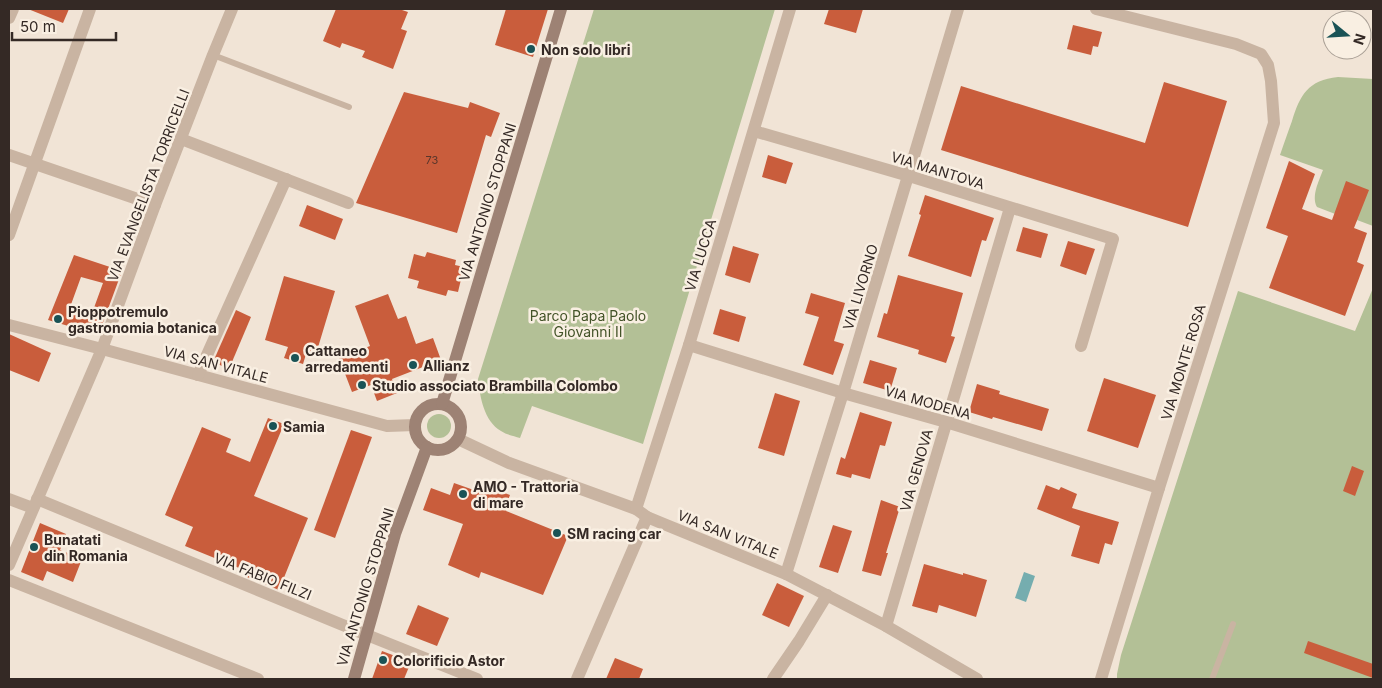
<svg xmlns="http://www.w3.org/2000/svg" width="1382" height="688" viewBox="0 0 1382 688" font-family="Inter,sans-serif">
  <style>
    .green { fill: #b3c096 }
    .water { fill: #75adaf }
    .building { fill: #c95d3c; fill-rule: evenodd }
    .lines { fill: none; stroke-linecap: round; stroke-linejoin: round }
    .lane { stroke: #c9b4a2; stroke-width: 6 }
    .street { stroke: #c9b4a2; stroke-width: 12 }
    .secondary { stroke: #9d8274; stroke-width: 12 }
    .poi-dot { fill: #1a5356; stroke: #f9efe2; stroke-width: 2 }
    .labels { text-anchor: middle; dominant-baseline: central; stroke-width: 5; stroke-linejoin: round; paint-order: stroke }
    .number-label { font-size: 11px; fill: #59362b }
    .poi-label { font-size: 14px; font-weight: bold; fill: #342925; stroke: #f9efe2; text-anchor: start }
    .street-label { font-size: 14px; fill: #342925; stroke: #f9efe2 }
    .park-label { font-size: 14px; fill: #435328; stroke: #f9efe2 }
  </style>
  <rect width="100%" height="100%" fill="#f1e4d6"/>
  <g class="green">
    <path d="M594 9H775L643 444 532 406 520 438C514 436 507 435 501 431 484 421 480 397 478 379Z"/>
    <path d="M1338 77 1373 79V226L1357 220 1356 222 1317 207C1311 196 1319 181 1323 170L1280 155C1284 143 1288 132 1292 121 1300 95 1308 80 1338 77Z"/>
    <polygon points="1373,288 1373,679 1117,679 1117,674 1121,655 1238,291 1355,331"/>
    <circle cx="439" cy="426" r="12"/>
  </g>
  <polygon class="water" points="1024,572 1035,576 1026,602 1015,598"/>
  <g class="building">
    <polygon points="28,9 69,9 63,23"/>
    <polygon points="336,9 399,9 408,12 401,29 407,31 393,69 362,57 365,51 342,43 340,48 323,41"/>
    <polygon points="506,9 548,9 533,57 495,45"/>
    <polygon points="829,9 863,9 856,33 824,24"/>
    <polygon points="1073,25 1102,32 1098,47 1093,46 1091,55 1067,49"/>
    <polygon points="1164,82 1227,101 1188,227 941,150 961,86 1145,143"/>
    <polygon points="404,92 468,108 470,102 500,113 491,137 486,135 457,233 356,203"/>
    <polygon points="768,155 793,163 786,184 762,177"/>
    <polygon points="1289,161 1315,174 1302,209 1332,220 1346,181 1369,190 1354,228 1367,233 1357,262 1364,265 1345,316 1269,288 1288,236 1266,228"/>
    <polygon points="925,195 994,218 986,241 982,240 971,277 908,256 921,215 919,214"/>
    <polygon points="307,205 343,219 335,240 299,226"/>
    <polygon points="1023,227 1048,234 1041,258 1016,251"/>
    <polygon points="1068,241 1095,249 1086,275 1060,266"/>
    <polygon points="733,246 759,254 750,283 725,275"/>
    <polygon points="427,252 456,260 455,265 464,267 458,292 448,290 446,296 417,288 419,281 408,278 414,254 425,257"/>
    <path d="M74 255 122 271 101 328 92 333 48 320ZM81 277 103 283 91 316 69 310Z"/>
    <polygon points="898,275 963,293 951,336 955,337 946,363 918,354 919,350 877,337 884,313 887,314"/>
    <polygon points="284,276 335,291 316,354 307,351 303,364 284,358 288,347 265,340"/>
    <polygon points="811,293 845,303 834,341 844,344 833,375 803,365 819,317 805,313"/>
    <polygon points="388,294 398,319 406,316 416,344 433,338 441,360 392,379 397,393 377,401 371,385 352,392 339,358 370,346 355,306"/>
    <polygon points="720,309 746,317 739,342 713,334"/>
    <polygon points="236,310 251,317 229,369 213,362"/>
    <polygon points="9,334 51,353 39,382 9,370"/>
    <polygon points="870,360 897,368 890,391 863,383"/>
    <polygon points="1104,378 1156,395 1138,448 1087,431"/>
    <polygon points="977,384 1000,391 999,394 1049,409 1042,431 993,417 992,419 969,412"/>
    <polygon points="775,393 800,401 784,456 758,448"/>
    <polygon points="860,412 892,422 885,446 880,445 870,479 852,474 851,478 836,474 841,457 845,459"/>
    <polygon points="268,418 284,424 254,496 308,518 279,590 247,577 249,572 185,546 193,527 165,515 202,427 231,439 226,452 250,462"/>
    <polygon points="351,430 372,437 335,538 314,530"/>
    <polygon points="1352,466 1364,471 1355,496 1343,491"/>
    <polygon points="454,483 485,494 488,487 510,495 506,505 508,507 506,511 568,536 543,595 481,572 479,578 448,565 463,524 423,510 431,488 450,495"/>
    <polygon points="1046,485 1059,490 1061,487 1077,494 1072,508 1119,522 1112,545 1105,543 1099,564 1071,556 1080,526 1037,509"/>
    <polygon points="881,500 900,507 886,553 888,553 881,576 862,571"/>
    <polygon points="40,523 66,534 60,550 82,559 73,582 47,571 43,581 21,572"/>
    <polygon points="833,525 852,531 838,573 819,567"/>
    <polygon points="924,564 963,575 963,573 987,580 976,617 939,605 937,613 912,606"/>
    <polygon points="777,583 804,596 789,627 762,615"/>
    <polygon points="418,605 449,618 437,646 406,634"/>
    <polygon points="1308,641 1373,664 1373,678 1304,653"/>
    <polygon points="382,651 411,662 404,679 372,679"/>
    <polygon points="615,658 643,669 639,679 606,679"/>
  </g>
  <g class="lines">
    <g class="lane">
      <polyline points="213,55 349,107"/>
      <polyline points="1212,679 1233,624"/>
    </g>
    <g class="street">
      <polyline points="1096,9 1236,44 1261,54 1268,65 1271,81 1274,123 1159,488 1101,679"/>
      <polyline points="9,18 13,9"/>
      <polyline points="754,131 909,176 1113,239 1081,346"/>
      <polyline points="181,139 348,203"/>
      <polyline points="9,155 155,205"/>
      <polyline points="9,235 90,9"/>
      <polyline points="9,325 102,349 387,426 415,425"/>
      <polyline points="689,345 843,393 946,422 1159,488"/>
      <polyline points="198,375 286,179"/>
      <polyline points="458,439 509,463 636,509 647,517 659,522 786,574 886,626 977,679"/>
      <polyline points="9,499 33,508"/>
      <polyline points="37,499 367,635 477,679"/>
      <polyline points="636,509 689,345 790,9"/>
      <polyline points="9,565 102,349 155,205 213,55 232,9"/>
      <polyline points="786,574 843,393 958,9"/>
      <polyline points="9,580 258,679"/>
      <polyline points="886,626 1010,208"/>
      <polyline points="577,679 647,517"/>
      <polyline points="773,679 799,641 827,595"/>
    </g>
    <g class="secondary">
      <circle cx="438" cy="427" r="23"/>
      <polyline points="442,404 561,9"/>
      <polyline points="354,679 395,534 427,447"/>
    </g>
  </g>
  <g class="poi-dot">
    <circle cx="531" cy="49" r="5"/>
    <circle cx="58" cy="319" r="5"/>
    <circle cx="295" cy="358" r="5"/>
    <circle cx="413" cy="365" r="5"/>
    <circle cx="362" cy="385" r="5"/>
    <circle cx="273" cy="426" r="5"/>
    <circle cx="463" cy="494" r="5"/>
    <circle cx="557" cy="533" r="5"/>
    <circle cx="34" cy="547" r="5"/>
    <circle cx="383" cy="660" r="5"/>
  </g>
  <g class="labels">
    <g class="number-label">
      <text x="432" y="160">73</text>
    </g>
    <g class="poi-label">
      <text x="541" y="49">Non solo libri</text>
      <text x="68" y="311">Pioppotremulo<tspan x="68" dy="16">gastronomia botanica</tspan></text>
      <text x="305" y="350">Cattaneo<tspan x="305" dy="16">arredamenti</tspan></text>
      <text x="423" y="365">Allianz</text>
      <text x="372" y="385">Studio associato Brambilla Colombo</text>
      <text x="283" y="426">Samia</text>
      <text x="473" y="486">AMO - Trattoria<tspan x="473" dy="16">di mare</tspan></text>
      <text x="567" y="533">SM racing car</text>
      <text x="44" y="539">Bunatati<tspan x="44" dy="16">din Romania</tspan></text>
      <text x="393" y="660">Colorificio Astor</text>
    </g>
    <g class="street-label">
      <text transform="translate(938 170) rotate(17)">VIA MANTOVA</text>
      <text transform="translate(148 185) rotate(-69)">VIA EVANGELISTA TORRICELLI</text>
      <text transform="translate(487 202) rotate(-73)">VIA ANTONIO STOPPANI</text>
      <text transform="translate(700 255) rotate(-73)">VIA LUCCA</text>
      <text transform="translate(860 287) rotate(-73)">VIA LIVORNO</text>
      <text transform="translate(1183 362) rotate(-73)">VIA MONTE ROSA</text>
      <text transform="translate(216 364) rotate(15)">VIA SAN VITALE</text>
      <text transform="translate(928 402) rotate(16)">VIA MODENA</text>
      <text transform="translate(916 470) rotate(-74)">VIA GENOVA</text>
      <text transform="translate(728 534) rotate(22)">VIA SAN VITALE</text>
      <text transform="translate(263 576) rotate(22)">VIA FABIO FILZI</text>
      <text transform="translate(365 587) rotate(-73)">VIA ANTONIO STOPPANI</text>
    </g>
    <g class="park-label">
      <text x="588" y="315">Parco Papa Paolo<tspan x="588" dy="16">Giovanni II</tspan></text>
    </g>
  </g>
  <rect width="1382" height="688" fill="none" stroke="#342925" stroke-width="20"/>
  <g transform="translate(1347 35) rotate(108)"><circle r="24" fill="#f9efe2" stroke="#aaa096"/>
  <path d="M0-4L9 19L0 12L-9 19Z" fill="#1a5356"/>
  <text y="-8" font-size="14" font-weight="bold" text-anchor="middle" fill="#342925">N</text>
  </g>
  <path d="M12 32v8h104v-8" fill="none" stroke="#342925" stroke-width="2.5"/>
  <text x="20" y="32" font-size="15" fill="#342925" stroke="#f9efe2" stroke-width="4" paint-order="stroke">50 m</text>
</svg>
